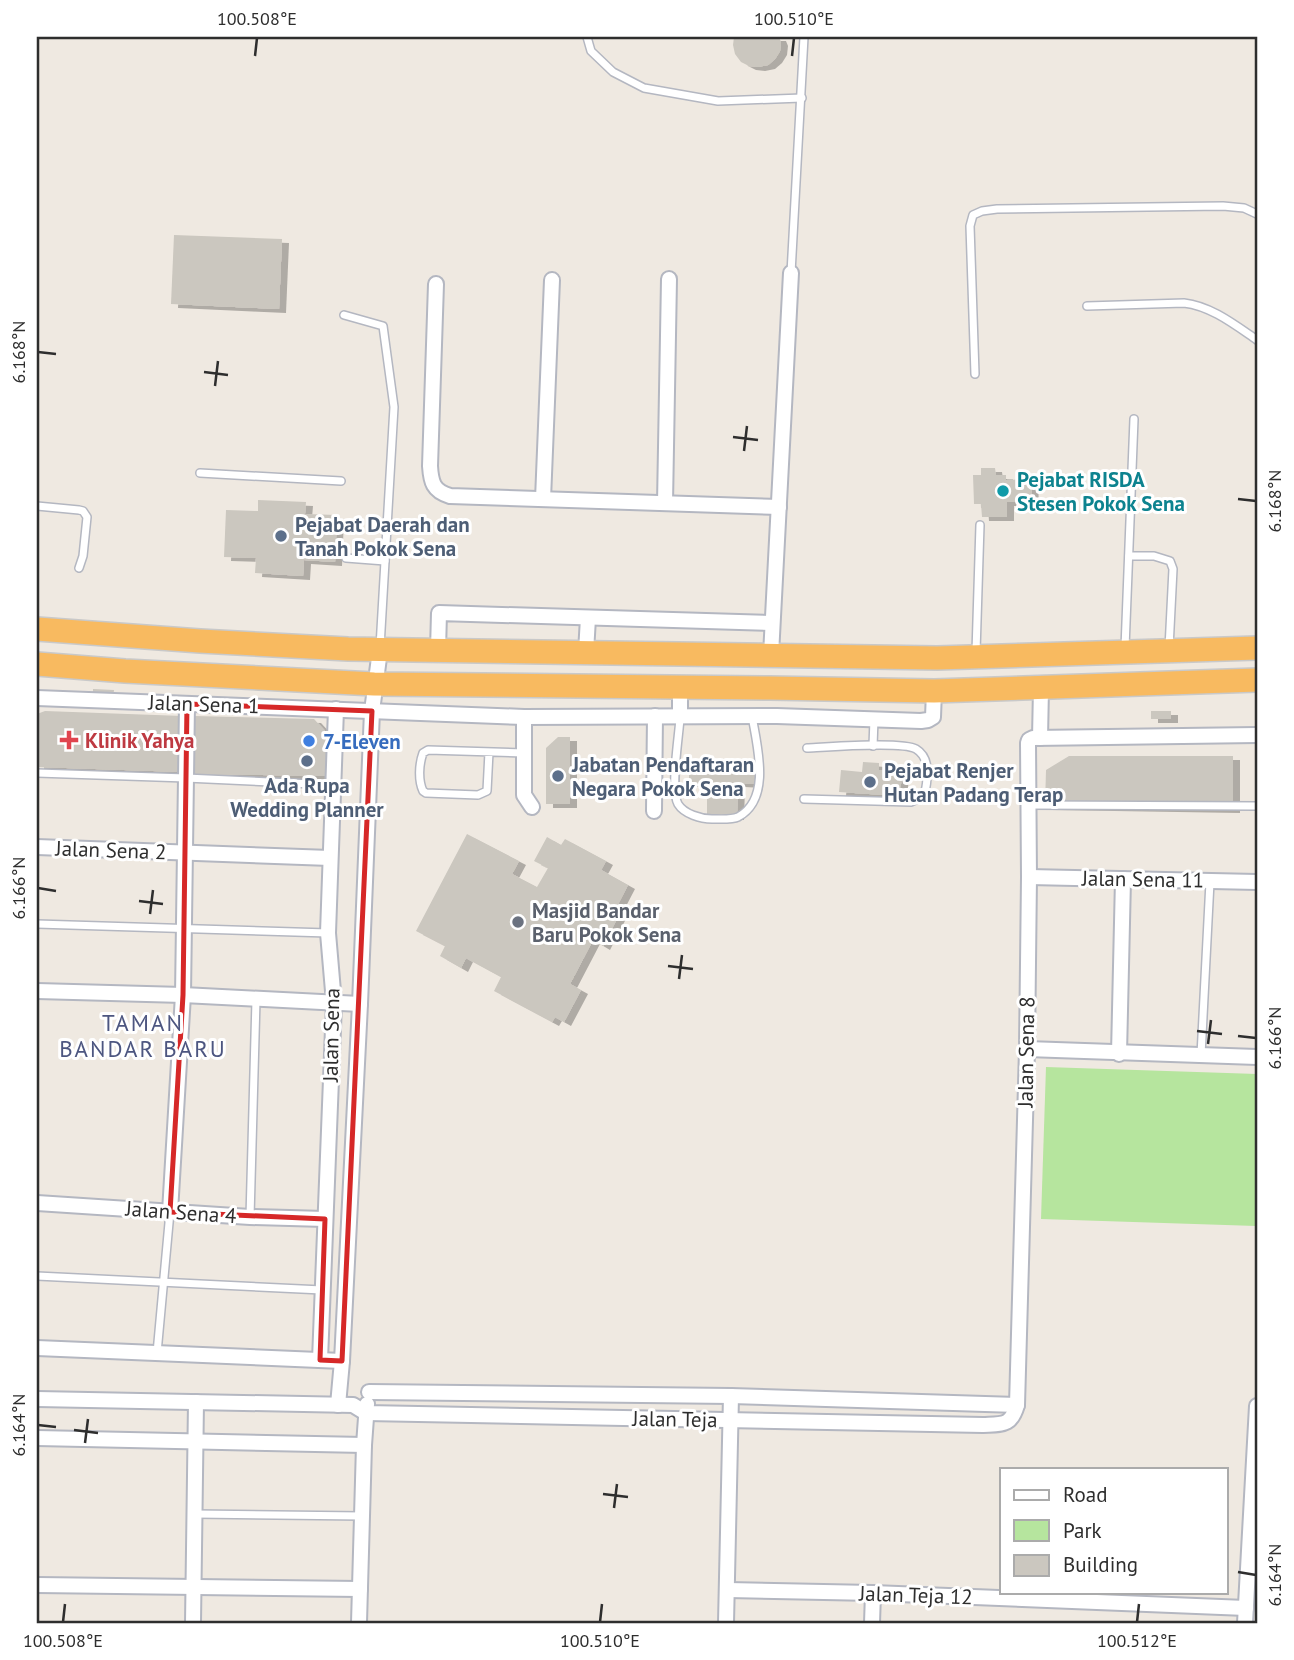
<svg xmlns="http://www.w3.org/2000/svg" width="1294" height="1660" viewBox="0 0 1294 1660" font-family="'PT Sans',sans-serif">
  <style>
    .green { fill: #b6e59e }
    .building { fill: #cbc7bf; filter: url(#shadow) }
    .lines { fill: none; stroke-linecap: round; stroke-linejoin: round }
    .service-casing { stroke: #b4b7c1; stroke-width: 10 }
    .minor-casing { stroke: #b4b7c1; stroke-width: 18 }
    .trunk-casing { stroke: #c9c9c9; stroke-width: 26 }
    .service { stroke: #fff; stroke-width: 7 }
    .minor { stroke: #fff; stroke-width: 14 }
    .trunk { stroke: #f8ba60; stroke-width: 23 }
    .marked { fill: none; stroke: #d62828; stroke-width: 5; stroke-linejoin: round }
    .ticks { fill: none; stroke: #2e2e2e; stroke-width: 2.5 }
    .culture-dot { fill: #0f9aa8; stroke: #fff; stroke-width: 2.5 }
    .service-dot { fill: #5c6f8a; stroke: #fff; stroke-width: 2.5 }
    .health-dot { fill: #e0444e; stroke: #fff; stroke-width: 2.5 }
    .shop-dot { fill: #3f7fe0; stroke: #fff; stroke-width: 2.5 }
    .worship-dot { fill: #6b7280; stroke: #fff; stroke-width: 2.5 }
    .labels { text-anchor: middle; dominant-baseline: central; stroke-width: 6; stroke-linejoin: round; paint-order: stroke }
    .culture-label { font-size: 21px; font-weight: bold; fill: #0d838f; stroke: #fff; text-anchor: start }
    .service-label { font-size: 21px; font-weight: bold; fill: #4e5e75; stroke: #fff; text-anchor: start }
    .street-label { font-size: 21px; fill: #2e2e2e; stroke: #fff }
    .health-label { font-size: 21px; font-weight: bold; fill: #be3a42; stroke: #fff; text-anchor: start }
    .shop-label { font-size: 21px; font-weight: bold; fill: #366cbe; stroke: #fff; text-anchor: start }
    .worship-label { font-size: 21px; font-weight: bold; fill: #5b616d; stroke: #fff; text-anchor: start }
    .neighbourhood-label { font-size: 23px; letter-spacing: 2px; fill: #4d5680; stroke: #fff }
    .neatline { fill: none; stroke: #2e2e2e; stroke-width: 2.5 }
    .ticks-label { font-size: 18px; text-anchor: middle; fill: #2e2e2e }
  </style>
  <defs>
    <filter id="shadow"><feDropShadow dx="7" dy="4" stdDeviation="0" flood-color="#0004"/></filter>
  </defs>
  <rect width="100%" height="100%" fill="#efe9e1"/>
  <polygon class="green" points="1046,1067 1257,1074 1256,1226 1041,1219"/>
  <g class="building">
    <polygon points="734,37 779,37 781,42 780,51 775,59 768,65 758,67 749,66 741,62 735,54 733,45"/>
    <polygon points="174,235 282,239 279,309 171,304"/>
    <polygon points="981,468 995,468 996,475 1006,475 1006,480 1031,479 1032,502 1007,502 1007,517 982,517 981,504 974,504 973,475 981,475"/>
    <polygon points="258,500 306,502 305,514 337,515 335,562 304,560 303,576 255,573 256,558 224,557 226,510 258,511"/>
    <polygon points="93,689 114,690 113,698 93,696"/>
    <polygon points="45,711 183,716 182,772 37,767 37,714"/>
    <rect x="1151" y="711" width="20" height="8"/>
    <polygon points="194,716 314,719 326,732 327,776 193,774"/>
    <polygon points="558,737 570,737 570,804 546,804 546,748"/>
    <polygon points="1069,756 1233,756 1233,809 1045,806 1046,770"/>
    <polygon points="689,760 755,761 755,784 738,783 737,816 707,816 707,783 689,783"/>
    <polygon points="863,762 879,763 879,770 902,772 900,796 839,792 841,770 862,772"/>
    <polygon points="467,834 519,861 512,874 537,887 548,868 534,861 547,837 561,845 565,839 606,861 601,870 628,885 615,910 620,913 603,946 593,940 570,984 581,990 564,1022 555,1017 552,1022 494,991 501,977 466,958 461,968 440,956 445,946 416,931"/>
  </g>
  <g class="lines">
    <defs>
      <g id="service">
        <polyline points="587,37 591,51 613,72 644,88 718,101 802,98"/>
        <polyline points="791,273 804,37"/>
        <path d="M1087 306 1184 303C1211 306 1235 325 1257 340"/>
        <polyline points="344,315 383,326 394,407 380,647"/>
        <polyline points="975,374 970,226 973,215 982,211 997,209 1223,206 1244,208 1257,214"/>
        <polyline points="200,473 341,481"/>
        <polyline points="37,506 79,510 83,511 87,517 83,556 79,568"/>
        <polyline points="1129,556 1154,556 1170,561 1173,569 1169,648"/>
        <polyline points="346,558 385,561"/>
        <polyline points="1125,648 1134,419"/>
        <polyline points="976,652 980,525"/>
        <path d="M680 718C679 736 670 790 678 804 684 814 701 819 712 819 719 819 732 820 738 817 772 799 757 746 752 716"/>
        <polyline points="873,746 874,719"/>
        <path d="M489 752 487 791 478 795 426 793 423 791C418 780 419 764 423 753L428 750 524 753"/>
        <polyline points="37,773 186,778 333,785"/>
        <path d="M804 799 911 802C925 797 926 793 927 778 928 767 926 755 916 749 903 741 826 747 807 748"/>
        <polyline points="1029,805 1257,806"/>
        <polyline points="37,924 328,933"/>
        <polyline points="1201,1055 1210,882"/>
        <polyline points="250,1217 256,1000"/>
        <polyline points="37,1276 322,1290"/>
        <polyline points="157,1353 170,1212"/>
        <polyline points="195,1514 362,1516"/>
      </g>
      <g id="minor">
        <path d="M436 284 430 466C431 482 433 491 450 496L779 507"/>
        <polyline points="543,499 552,280"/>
        <polyline points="665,503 669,279"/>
        <polyline points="438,650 439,613 772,623"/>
        <polyline points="586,652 588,618"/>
        <polyline points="771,655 791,273"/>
        <polyline points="680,687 680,717"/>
        <polyline points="37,698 524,717 777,716 921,721 928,720 933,717 934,691"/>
        <polyline points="524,717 524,795 532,807"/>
        <polyline points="1040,738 1041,688"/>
        <polyline points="654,811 655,716"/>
        <polyline points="37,847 330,858"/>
        <polyline points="1029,877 1257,882"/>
        <polyline points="37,991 183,995 360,1004"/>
        <polyline points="1027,1049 1257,1057"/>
        <polyline points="1119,1054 1123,879"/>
        <polyline points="37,1203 250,1217 325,1219"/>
        <polyline points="170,1212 183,995 187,704"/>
        <polyline points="37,1348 342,1361"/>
        <polyline points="320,1360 334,1003 328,933 336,709"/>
        <polyline points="369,1392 731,1396 1017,1405"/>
        <path d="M37 1399 353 1405 366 1413 983 1425C1003 1424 1011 1426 1017 1405L1027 1049 1029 877 1028 743 1029 740 1033 738 1257 735"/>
        <polyline points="338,1405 342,1361 360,1004 372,711 380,650"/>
        <polyline points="37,1438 364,1445"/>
        <polyline points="37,1585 360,1589"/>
        <polyline points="728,1590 873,1593 1246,1608"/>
        <polyline points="193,1623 196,1402"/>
        <polyline points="359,1623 364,1445 367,1404"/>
        <polyline points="726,1623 731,1396"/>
        <polyline points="872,1623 873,1593"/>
        <polyline points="1245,1623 1257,1406"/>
      </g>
      <g id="trunk">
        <polyline points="37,629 200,641 348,649 937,658 1257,648"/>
        <polyline points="37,664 125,671 374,684 770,688 934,691 1257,680"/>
      </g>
    </defs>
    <use href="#service" class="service-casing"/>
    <use href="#minor" class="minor-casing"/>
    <use href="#trunk" class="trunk-casing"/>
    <use href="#service" class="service"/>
    <use href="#minor" class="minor"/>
    <use href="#trunk" class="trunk"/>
  </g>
  <path class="marked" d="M187 704 372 711 342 1361 320 1360 325 1219 170 1212 183 995Z"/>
  <path class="ticks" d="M255 56 257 38M792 56 794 38M38 352 56 354M204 372 228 375M215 386 218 361M733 437 758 440M744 451 747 426M1238 499 1256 501M38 888 56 891M139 901 163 904M150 914 153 890M668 966 693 969M679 979 682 955M1197 1031 1222 1034M1238 1036 1256 1038M1208 1044 1211 1020M38 1425 56 1427M74 1430 98 1433M85 1443 88 1419M603 1494 628 1497M614 1508 617 1484M1238 1572 1256 1575M63 1622 65 1604M600 1622 602 1604M1137 1622 1139 1604"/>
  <circle class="culture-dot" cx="1003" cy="491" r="7"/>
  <g class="service-dot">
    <circle cx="281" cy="536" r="7"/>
    <circle cx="307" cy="761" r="7"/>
    <circle cx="558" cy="776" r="7"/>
    <circle cx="870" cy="782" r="7"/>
  </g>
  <path class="health-dot" d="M65.5 729.5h7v7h7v7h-7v7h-7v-7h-7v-7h7z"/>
  <circle class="shop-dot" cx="309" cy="741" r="7"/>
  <circle class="worship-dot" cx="518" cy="922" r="7"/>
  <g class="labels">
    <g class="culture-label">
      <text x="1017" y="479">Pejabat RISDA<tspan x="1017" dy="24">Stesen Pokok Sena</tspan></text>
    </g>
    <g class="service-label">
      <text x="295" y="524">Pejabat Daerah dan<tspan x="295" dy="24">Tanah Pokok Sena</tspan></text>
      <text x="572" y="764">Jabatan Pendaftaran<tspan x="572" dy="24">Negara Pokok Sena</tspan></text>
      <text x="884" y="770">Pejabat Renjer<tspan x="884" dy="24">Hutan Padang Terap</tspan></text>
      <text x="307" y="785" text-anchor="middle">Ada Rupa<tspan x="307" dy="24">Wedding Planner</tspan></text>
    </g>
    <g class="street-label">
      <text transform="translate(204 704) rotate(2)">Jalan Sena 1</text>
      <text transform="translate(111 850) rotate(2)">Jalan Sena 2</text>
      <text transform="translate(1143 879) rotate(1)">Jalan Sena 11</text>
      <text transform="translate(331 1035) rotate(-89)">Jalan Sena</text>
      <text transform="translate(1026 1052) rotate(-89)">Jalan Sena 8</text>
      <text transform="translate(181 1212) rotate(4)">Jalan Sena 4</text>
      <text transform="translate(675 1419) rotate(1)">Jalan Teja</text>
      <text transform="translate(916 1595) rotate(2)">Jalan Teja 12</text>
    </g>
    <g class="health-label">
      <text x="85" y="740">Klinik Yahya</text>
    </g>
    <g class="shop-label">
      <text x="323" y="741">7-Eleven</text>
    </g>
    <g class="worship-label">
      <text x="532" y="910">Masjid Bandar<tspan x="532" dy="24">Baru Pokok Sena</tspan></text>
    </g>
    <g class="neighbourhood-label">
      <text x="143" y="1022">TAMAN<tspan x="143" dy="26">BANDAR BARU</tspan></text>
    </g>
  </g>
  <rect width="1294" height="1660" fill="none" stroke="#ffffff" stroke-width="77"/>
  <rect x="1000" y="1468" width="228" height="126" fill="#ffffff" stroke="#ababab" stroke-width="2"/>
  <rect x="1014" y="1490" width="35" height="10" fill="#ffffff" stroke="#ababab" stroke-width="2"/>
  <text x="1063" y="1502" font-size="21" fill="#2e2e2e">Road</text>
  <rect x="1014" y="1520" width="35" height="21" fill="#b6e59e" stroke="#ababab" stroke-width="2"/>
  <text x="1063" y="1538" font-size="21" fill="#2e2e2e">Park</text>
  <rect x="1014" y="1555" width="35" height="21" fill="#cbc7bf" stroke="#ababab" stroke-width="2"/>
  <text x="1063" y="1572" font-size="21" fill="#2e2e2e">Building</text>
  <rect x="38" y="38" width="1218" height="1584" class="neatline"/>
  <g class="ticks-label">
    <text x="257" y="25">100.508°E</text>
    <text x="794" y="25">100.510°E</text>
    <text transform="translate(19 352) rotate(-90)" y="6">6.168°N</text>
    <text transform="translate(1275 501) rotate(-90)" y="6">6.168°N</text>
    <text transform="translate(19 888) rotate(-90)" y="6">6.166°N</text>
    <text transform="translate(1275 1038) rotate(-90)" y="6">6.166°N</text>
    <text transform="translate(19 1425) rotate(-90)" y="6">6.164°N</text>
    <text transform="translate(1275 1575) rotate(-90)" y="6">6.164°N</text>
    <text x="63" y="1647">100.508°E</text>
    <text x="600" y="1647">100.510°E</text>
    <text x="1137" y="1647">100.512°E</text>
  </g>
</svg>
